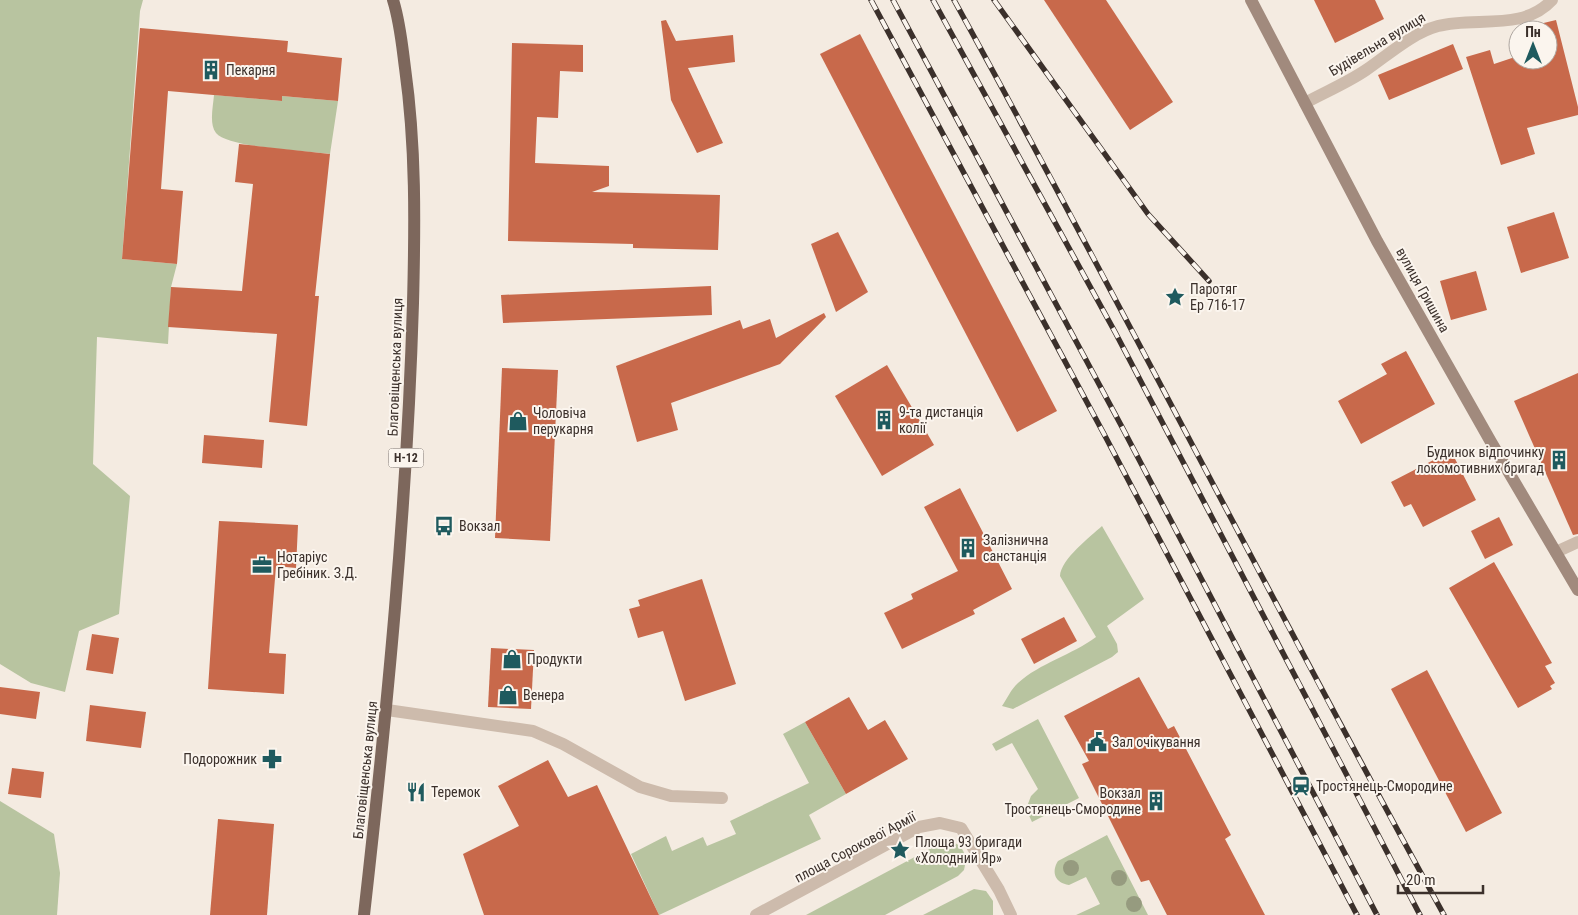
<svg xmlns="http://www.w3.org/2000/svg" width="1578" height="915" viewBox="0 0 1578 915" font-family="'Roboto Condensed',sans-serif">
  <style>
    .green { fill: #b8c4a0 }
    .building { fill: #c8694b }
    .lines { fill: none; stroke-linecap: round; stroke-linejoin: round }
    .lane { stroke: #cdbbac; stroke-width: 12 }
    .street { stroke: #cdbbac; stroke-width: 12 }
    .secondary { stroke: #a18a7d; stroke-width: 12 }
    .primary { stroke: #7d675c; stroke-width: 12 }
    .rail-casing { stroke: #3b302b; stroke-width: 5.5 }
    .rail { stroke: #fbf5ee; stroke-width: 4; stroke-dasharray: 11; stroke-linecap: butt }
    .tree { fill: #969b7f }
    .labels { text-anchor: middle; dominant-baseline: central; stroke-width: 4; stroke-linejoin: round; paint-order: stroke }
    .shield { fill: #fbf5ee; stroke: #756b66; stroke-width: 1 }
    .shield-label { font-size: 12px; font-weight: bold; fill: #3b302b }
    .street-label { font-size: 14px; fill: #3b302b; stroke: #fbf5ee }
    .poi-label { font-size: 14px; fill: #3b302b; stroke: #fbf5ee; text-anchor: start }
  </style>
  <rect width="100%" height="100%" fill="#f4ebe1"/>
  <g class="green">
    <polygon points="0,0 143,0 140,11 122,259 177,264 171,287 168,344 97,337 93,464 130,496 119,614 79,631 65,692 31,683 0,664"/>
    <path d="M214 95 282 101V96L338 101 330 154C309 151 228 148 216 133 209 124 213 107 214 95Z"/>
    <path d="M1102 526 1144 599 1107 626 1117 644 1118 652 1112 657 1013 709 1002 706C1007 699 1011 689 1018 683 1040 663 1072 655 1096 637L1060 576C1061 559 1090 537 1102 526Z"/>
    <polygon points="1038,719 1079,798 1032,822 1026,809 1031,796 1038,789 1012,743 996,751 992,744"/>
    <polygon points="805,722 846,794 809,815 821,839 659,915 631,854 666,836 672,851 703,837 707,846 736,834 730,821 809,783 783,734"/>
    <polygon points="0,801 54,834 60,873 57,915 0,915"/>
    <path d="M1107 835 1148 915H1076L1100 904 1086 877 1069 885C1055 883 1051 872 1058 861Z"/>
    <path d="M952 842C965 846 967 858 964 870L958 876 885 915H806L941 843Z"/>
    <polygon points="974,889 986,891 993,901 993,915 923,915"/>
  </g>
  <g class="building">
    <polygon points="1044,0 1106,0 1173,102 1130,130"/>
    <polygon points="1314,0 1375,0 1384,19 1335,43"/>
    <polygon points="666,20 676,41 733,35 735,62 688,68 723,143 697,153 671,100 661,21"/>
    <polygon points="1556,20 1578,107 1578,115 1527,128 1535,154 1501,165 1466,57 1490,50 1494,64 1518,56 1518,60 1548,60 1548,30 1528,30 1527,27"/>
    <polygon points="140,28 288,41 287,52 342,58 338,101 282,96 282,101 168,91 161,189 183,191 177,264 122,259"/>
    <polygon points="860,34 1057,411 1017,432 820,54"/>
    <polygon points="512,43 583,45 583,72 560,71 558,118 537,117 535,163 609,166 609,186 592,192 720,195 718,250 633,248 633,244 508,241"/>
    <polygon points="1453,44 1463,69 1389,100 1378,75"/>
    <polygon points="239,144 330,154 315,296 319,296 307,426 269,422 277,334 168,327 171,287 242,291 253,184 235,182"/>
    <polygon points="1554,212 1569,258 1521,273 1507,227"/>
    <polygon points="838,232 868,292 836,312 811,244"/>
    <polygon points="1476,271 1487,310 1451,320 1440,281"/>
    <polygon points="711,286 712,315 503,323 501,295"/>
    <polygon points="824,313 826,317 780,364 671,403 678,430 637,442 616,366 740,320 743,329 770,319 776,338"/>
    <polygon points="1406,351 1435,404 1361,444 1338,401 1387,374 1381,364"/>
    <polygon points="887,365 934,445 882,476 835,396"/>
    <polygon points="502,368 558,370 550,541 495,538"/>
    <polygon points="1578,373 1578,534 1573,535 1514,401"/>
    <polygon points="204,435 264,440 262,468 202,463"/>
    <polygon points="1451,451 1476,500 1423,527 1411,504 1404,507 1391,482"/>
    <polygon points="960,488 1012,589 973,610 975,614 902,649 884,613 913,599 911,594 958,571 924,507"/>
    <polygon points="1499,517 1513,545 1485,559 1471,531"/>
    <polygon points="219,521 298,525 296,568 276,566 269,653 286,654 284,694 208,689"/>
    <polygon points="1494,562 1552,663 1545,666 1555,683 1550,686 1552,689 1518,708 1449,588"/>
    <polygon points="702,579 736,684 685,701 663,631 638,638 629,609 640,606 638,600"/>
    <polygon points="1064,617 1077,641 1034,664 1021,639"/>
    <polygon points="92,634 119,638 113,674 86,670"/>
    <polygon points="491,648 534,650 531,709 488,707"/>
    <polygon points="1427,670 1502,813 1466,832 1391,689"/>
    <polygon points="1139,677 1168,729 1174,726 1231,835 1225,839 1265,915 1167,915 1149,880 1141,882 1082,764 1089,761 1064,716"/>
    <polygon points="0,687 40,692 36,719 0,714"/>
    <polygon points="849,697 868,730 885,720 908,759 846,794 805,722"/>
    <polygon points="90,705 146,712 141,748 86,741"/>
    <polygon points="548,760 568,797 597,785 659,915 484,915 463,854 519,826 498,786"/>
    <polygon points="12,768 44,772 41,798 8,794"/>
    <polygon points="218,819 274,824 267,915 210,915"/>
  </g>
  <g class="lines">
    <g class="lane">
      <polyline points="1556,552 1578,542"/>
      <polyline points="387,710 533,731 563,744 640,787 671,796 722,798"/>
    </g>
    <g class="street">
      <path d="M1305 103C1325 92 1347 83 1366 70 1388 55 1412 33 1438 26 1474 16 1523 32 1552 0"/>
      <polyline points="756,915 919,827 940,823 961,828 999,890 1011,915"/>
    </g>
    <polyline class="secondary" points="1251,0 1377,241 1491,442 1578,590"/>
    <path class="primary" d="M364 915C387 711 407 508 413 303 415 225 416 146 405 68 402 45 400 22 393 0"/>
    <defs>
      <g id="rail">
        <polyline points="871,0 1104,434 1357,915"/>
        <polyline points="893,0 1122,427 1377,915"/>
        <polyline points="933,0 1115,332 1420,915"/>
        <path d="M954 0C1121 303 1277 612 1444 915"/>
        <polyline points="994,0 1148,214 1209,281"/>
      </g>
    </defs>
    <use href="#rail" class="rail-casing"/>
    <use href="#rail" class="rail"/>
  </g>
  <g class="tree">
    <circle cx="1071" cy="868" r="8"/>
    <circle cx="1119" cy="878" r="8"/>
    <circle cx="1134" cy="904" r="8"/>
  </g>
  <defs>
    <symbol id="building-bare" viewBox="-9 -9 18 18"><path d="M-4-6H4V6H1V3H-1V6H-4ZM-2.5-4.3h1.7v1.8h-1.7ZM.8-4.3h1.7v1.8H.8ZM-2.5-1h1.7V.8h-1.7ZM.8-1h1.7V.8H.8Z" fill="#1f5a5e" stroke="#fbf5ee" stroke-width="2.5" paint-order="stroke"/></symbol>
    <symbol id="sight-bare" viewBox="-9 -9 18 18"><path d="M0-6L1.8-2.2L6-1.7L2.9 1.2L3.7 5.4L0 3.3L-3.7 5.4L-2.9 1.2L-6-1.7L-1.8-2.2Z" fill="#1f5a5e" stroke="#fbf5ee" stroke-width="2.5" paint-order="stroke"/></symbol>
    <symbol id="shop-bare" viewBox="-9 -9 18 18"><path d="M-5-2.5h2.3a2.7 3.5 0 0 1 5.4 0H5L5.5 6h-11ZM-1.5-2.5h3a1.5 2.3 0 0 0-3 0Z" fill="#1f5a5e" stroke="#fbf5ee" stroke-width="2.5" paint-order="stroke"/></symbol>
    <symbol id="bus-bare" viewBox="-9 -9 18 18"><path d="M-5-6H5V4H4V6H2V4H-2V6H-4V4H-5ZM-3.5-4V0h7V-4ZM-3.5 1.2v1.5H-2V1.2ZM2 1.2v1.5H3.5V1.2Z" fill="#1f5a5e" stroke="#fbf5ee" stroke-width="2.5" paint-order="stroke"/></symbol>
    <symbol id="office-bare" viewBox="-9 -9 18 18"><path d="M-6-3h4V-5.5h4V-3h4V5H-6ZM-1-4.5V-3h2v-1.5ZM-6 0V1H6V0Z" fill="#1f5a5e" stroke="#fbf5ee" stroke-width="2.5" paint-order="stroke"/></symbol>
    <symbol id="civic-bare" viewBox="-9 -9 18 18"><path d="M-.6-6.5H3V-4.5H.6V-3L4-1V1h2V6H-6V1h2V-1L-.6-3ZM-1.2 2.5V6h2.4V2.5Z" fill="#1f5a5e" stroke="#fbf5ee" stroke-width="2.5" paint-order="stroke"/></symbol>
    <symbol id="pharmacy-bare" viewBox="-9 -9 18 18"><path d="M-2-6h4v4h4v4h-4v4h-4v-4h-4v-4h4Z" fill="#1f5a5e" stroke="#fbf5ee" stroke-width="2.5" paint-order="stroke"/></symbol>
    <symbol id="station-bare" viewBox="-9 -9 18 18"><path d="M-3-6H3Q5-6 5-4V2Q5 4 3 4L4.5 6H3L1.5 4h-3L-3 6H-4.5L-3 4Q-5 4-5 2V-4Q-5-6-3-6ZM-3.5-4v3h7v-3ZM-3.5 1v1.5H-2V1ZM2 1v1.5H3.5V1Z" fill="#1f5a5e" stroke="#fbf5ee" stroke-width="2.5" paint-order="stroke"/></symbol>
    <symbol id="restaurant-bare" viewBox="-9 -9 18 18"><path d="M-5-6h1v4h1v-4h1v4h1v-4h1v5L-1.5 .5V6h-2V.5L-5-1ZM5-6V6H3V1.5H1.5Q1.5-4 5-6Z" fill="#1f5a5e" stroke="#fbf5ee" stroke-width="2.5" paint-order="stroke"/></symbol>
  </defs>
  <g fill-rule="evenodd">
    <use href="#building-bare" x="197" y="56" width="28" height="28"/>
    <use href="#sight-bare" x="1161" y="283" width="28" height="28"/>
    <use href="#building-bare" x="870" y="406" width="28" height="28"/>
    <use href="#shop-bare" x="504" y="407" width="28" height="28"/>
    <use href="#building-bare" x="1545" y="446" width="28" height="28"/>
    <use href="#bus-bare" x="430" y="512" width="28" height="28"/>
    <use href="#building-bare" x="954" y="534" width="28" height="28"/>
    <use href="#office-bare" x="248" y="551" width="28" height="28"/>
    <use href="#shop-bare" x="498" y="645" width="28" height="28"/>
    <use href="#shop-bare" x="494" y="681" width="28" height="28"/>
    <use href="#civic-bare" x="1083" y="728" width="28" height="28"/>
    <use href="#pharmacy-bare" x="258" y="745" width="28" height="28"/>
    <use href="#station-bare" x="1287" y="772" width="28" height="28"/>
    <use href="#restaurant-bare" x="402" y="778" width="28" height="28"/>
    <use href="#building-bare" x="1142" y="787" width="28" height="28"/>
    <use href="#sight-bare" x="886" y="836" width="28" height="28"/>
  </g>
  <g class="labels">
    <rect class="shield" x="388.5" y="448.5" width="35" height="19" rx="4"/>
    <g class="shield-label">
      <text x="406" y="458">Н-12</text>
    </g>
    <g class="street-label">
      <text transform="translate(1377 44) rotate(-31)">Будівельна вулиця</text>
      <text transform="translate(1423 290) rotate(61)">вулиця Гришина</text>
      <text transform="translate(395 367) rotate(-88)">Благовіщенська вулиця</text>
      <text transform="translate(365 770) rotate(-84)">Благовіщенська вулиця</text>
      <text transform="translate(855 847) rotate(-28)">площа Сорокової Армії</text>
    </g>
    <g class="poi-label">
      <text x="226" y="70">Пекарня</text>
      <text x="1190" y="289">Паротяг<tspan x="1190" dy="16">Ер 716-17</tspan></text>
      <text x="899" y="412">9-та дистанція<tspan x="899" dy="16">колії</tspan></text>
      <text x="533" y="413">Чоловіча<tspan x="533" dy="16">перукарня</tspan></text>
      <text x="1544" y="452" text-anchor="end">Будинок відпочинку<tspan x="1544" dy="16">локомотивних бригад</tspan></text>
      <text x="459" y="526">Вокзал</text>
      <text x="983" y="540">Залізнична<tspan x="983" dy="16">санстанція</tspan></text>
      <text x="277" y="557">Нотаріус<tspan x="277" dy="16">Гребіник. З.Д.</tspan></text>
      <text x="527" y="659">Продукти</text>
      <text x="523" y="695">Венера</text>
      <text x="1112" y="742">Зал очікування</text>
      <text x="257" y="759" text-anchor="end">Подорожник</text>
      <text x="1316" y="786">Тростянець-Смородине</text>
      <text x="431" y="792">Теремок</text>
      <text x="1141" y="793" text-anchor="end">Вокзал<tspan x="1141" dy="16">Тростянець-Смородине</tspan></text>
      <text x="915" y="842">Площа 93 бригади<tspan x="915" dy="16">«Холодний Яр»</tspan></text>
    </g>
  </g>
  <g transform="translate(1533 45)"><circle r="24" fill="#fbf5ee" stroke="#aea6a0"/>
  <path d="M0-4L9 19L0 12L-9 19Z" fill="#1f5a5e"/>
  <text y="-8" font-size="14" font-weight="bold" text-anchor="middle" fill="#3b302b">Пн</text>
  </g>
  <path d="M1398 885v8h85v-8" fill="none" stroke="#3b302b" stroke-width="2.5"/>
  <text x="1406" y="885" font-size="15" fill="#3b302b" stroke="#fbf5ee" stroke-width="4" paint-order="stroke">20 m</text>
</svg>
